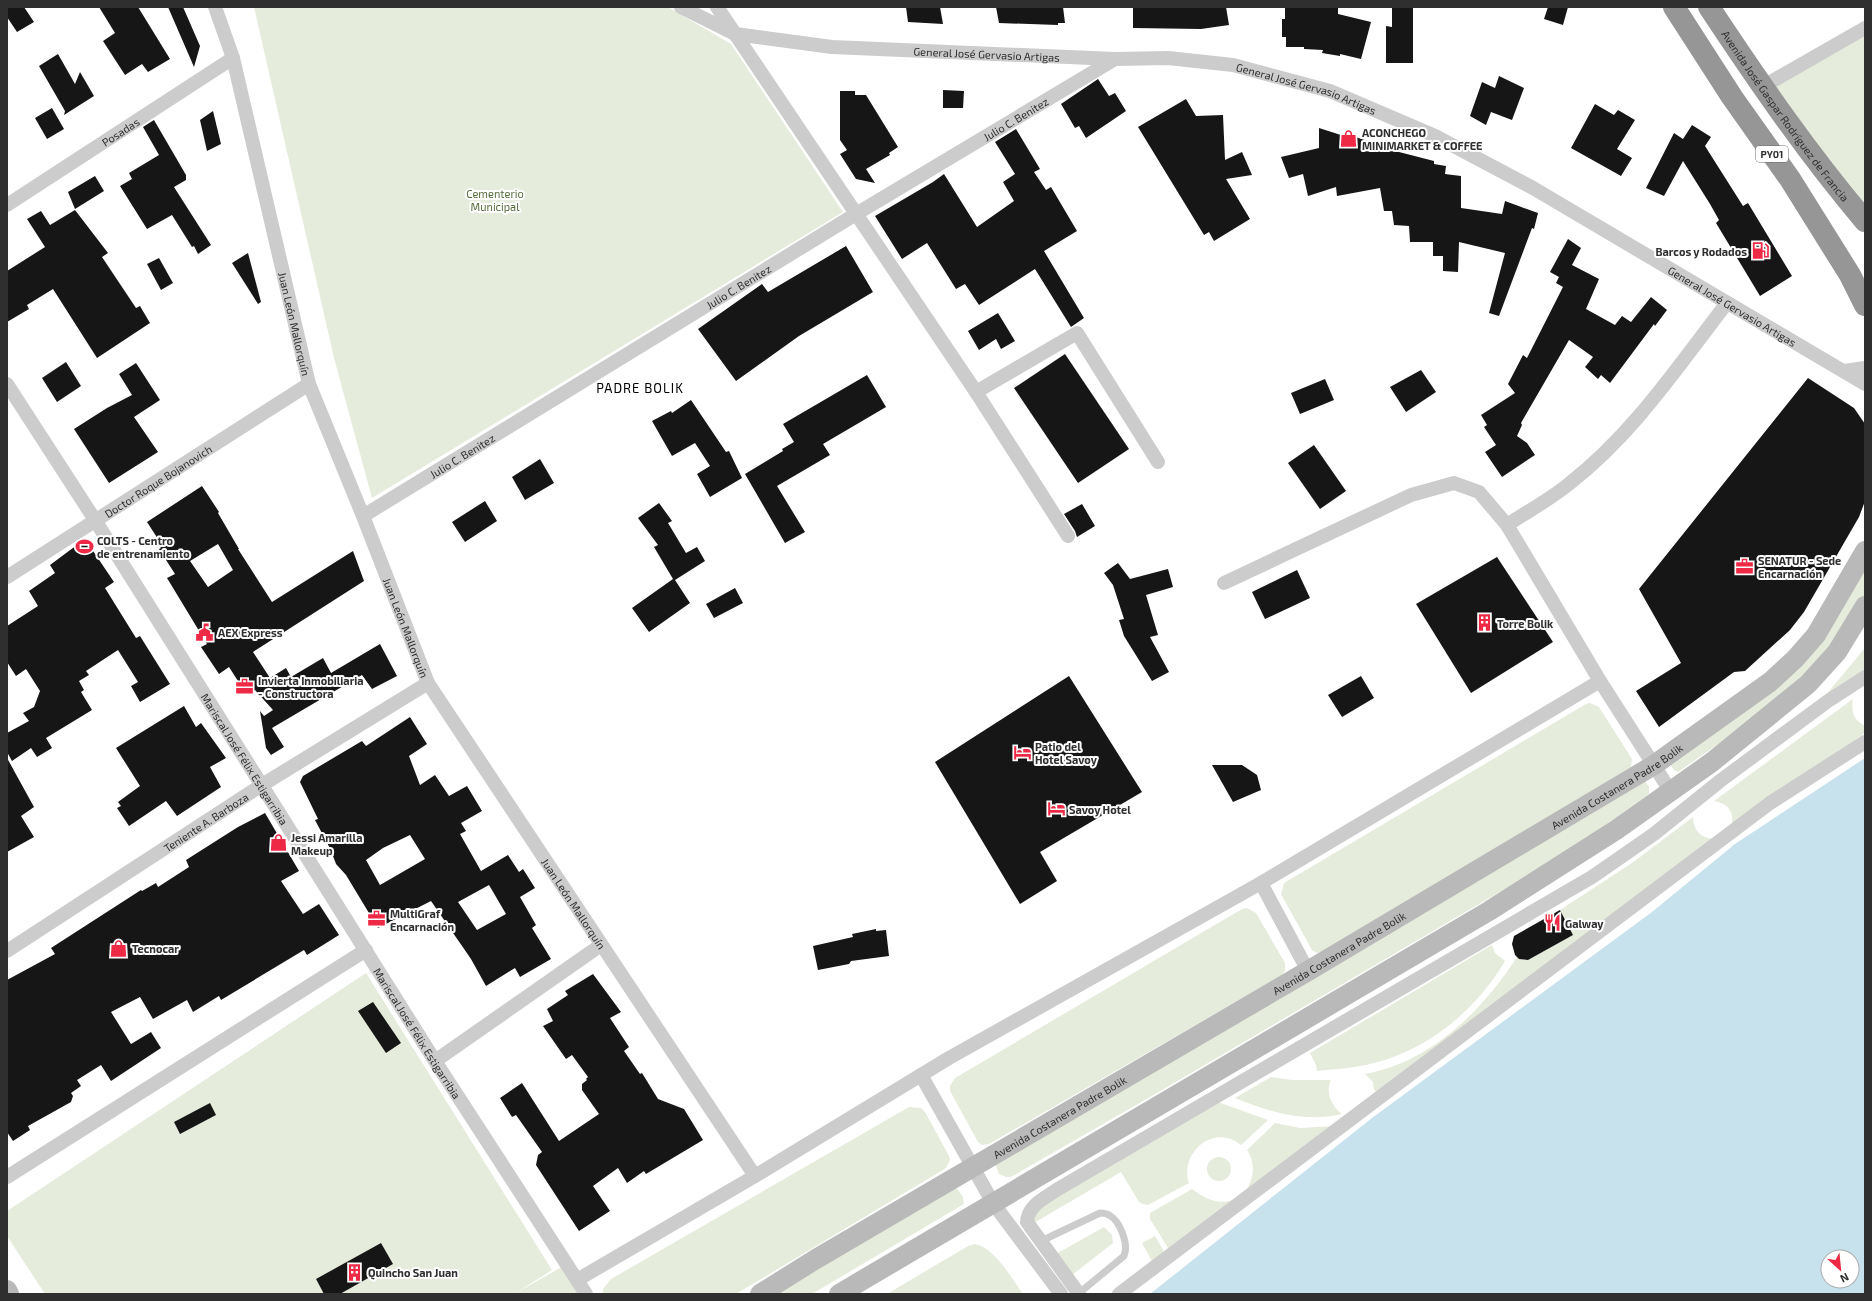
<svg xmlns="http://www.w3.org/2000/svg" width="1872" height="1301" viewBox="0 0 1872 1301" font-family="'Exo 2',sans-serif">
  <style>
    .green { fill: #e6ecdc }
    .water { fill: #c7e1ed; fill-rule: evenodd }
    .building { fill: #161616; fill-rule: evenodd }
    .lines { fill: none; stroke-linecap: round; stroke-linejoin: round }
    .lane { stroke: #ccc; stroke-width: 7 }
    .street { stroke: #ccc; stroke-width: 14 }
    .secondary { stroke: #b9b9b9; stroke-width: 20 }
    .highway { stroke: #969696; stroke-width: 22 }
    .labels { text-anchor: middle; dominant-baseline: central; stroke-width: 4; stroke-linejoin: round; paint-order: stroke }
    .shield { fill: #fff; stroke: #6d6d6d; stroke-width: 1 }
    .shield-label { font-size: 10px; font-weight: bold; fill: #2f2f2f }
    .street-label { font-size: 11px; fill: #2f2f2f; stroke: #fff }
    .poi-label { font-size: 11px; font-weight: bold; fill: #2f2f2f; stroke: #fff; text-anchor: start }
    .park-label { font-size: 11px; fill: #556c3a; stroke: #fff }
    .quarter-label { font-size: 13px; letter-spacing: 1px; fill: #000; stroke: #fff }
  </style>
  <rect width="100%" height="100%" fill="#fff"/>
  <g class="green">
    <polygon points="254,7 668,7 731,44 843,212 372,498 334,358"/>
    <polygon points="1865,29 1865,221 1762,87"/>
    <polygon points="1865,569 1865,595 1833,647 1809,673 1744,726 1678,772 1674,770 1669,763 1769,690"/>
    <polygon points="1865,648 1865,670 1801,719 1825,696"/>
    <path d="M1853 699C1851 711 1853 720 1865 726V733L1732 824C1734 811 1727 803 1714 801Z"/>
    <polygon points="1590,703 1599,707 1632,759 1631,767 1323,952 1317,953 1312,950 1281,894 1284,883 1586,704"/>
    <polygon points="1644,779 1649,787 1649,794 1579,844 1542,867 1157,1093 1011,1177 1006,1177 999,1174 995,1163"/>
    <path d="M1693 817C1693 829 1700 838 1713 839L1378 1093 1374 1090 1373 1082 1365 1074C1431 1062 1482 1011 1517 957L1524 960H1528L1573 935 1560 910 1632 863Z"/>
    <polygon points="1247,908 1256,913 1285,963 1285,971 1282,975 989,1144 982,1145 978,1142 950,1091 950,1086 955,1078 1242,909"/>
    <path d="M1492 945 1495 953 1505 961C1477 1009 1428 1050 1374 1063 1355 1068 1336 1069 1317 1071L1316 1065 1310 1053Z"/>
    <polygon points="366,973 552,1270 516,1293 567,1264 586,1294 45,1294 7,1236 7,1211"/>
    <path d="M1271 1077 1292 1080H1331C1325 1093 1332 1106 1342 1114 1304 1123 1270 1112 1235 1098Z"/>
    <path d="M1218 1102 1268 1120 1241 1145C1215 1123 1179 1151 1189 1183L1148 1205 1143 1204 1139 1202 1121 1172 1032 1224 1035 1210Z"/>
    <polygon points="909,1107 921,1108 925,1112 949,1156 950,1160 946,1168 736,1294 603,1294 603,1289 611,1279"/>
    <path d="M1275 1123 1300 1128 1335 1126 1246 1191C1254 1177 1256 1164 1247 1150Z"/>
    <circle cx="1219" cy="1169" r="12"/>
    <polygon points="953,1187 956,1187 963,1197 964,1204 812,1294 777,1294"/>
    <path d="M1192 1189C1206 1199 1217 1205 1234 1200L1170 1251 1150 1219V1213Z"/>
    <polygon points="1104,1227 1112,1235 1113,1243 1072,1275 1056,1254"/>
    <polygon points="1155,1236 1165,1253 1153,1263 1142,1243"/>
    <path d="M975 1244C994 1247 1012 1279 1023 1294H887L968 1246Z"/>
  </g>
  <path class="water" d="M1865 758V1294H1150L1372 1118 1652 912 1735 844ZM1828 1257H1852V1281H1828Z"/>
  <g class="building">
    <polygon points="7,7 24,7 34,22 17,32 7,17"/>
    <polygon points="99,7 138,7 170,59 148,72 142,64 125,75 103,41 115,33"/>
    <polygon points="168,7 183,7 200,46 194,67"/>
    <polygon points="906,7 940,7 943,24 908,22"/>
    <polygon points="996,7 1063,7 1065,23 1058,23 1058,25 999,23"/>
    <polygon points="1133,7 1226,7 1229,25 1201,29 1133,28"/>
    <polygon points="1285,7 1338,7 1338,14 1371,22 1361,59 1340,54 1340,56 1322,53 1323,50 1304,49 1304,47 1286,47 1286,37 1282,37 1282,19 1285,19"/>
    <polygon points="1392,7 1413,7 1413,63 1386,63 1386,26 1392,27"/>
    <polygon points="1548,7 1568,7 1563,25 1544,19"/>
    <polygon points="58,54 75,84 80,72 94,96 64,115 65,111 39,66"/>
    <polygon points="1499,76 1524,88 1512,120 1491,112 1486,125 1470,116 1482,82 1495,88"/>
    <polygon points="1098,79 1109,96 1115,93 1126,111 1086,138 1079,126 1075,128 1061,104"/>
    <polygon points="943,90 964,91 963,108 943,108"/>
    <polygon points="840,91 855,91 855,95 866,95 898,147 889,153 890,155 866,169 875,183 856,179 840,154 847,150 840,140"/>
    <polygon points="1186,99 1196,116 1223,115 1225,160 1242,152 1252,175 1226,179 1250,219 1214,241 1209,232 1204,235 1138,127"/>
    <polygon points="1595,104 1614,115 1618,110 1635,120 1617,149 1632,158 1621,176 1571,148"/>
    <polygon points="52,108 64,129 47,139 35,118"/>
    <polygon points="213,111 221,144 207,151 200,120"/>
    <polygon points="154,120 186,175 186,180 174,187 211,245 198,254 194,246 192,247 172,215 147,229 120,186 132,179 129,173 159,155 143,127"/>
    <polygon points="1692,125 1711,137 1705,146 1743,206 1748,203 1792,276 1760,296 1716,223 1719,220 1710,204 1683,161 1664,196 1646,188 1674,133 1683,139"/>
    <polygon points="1319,128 1344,136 1344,133 1399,152 1434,161 1434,164 1446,166 1445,174 1461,176 1461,208 1502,214 1505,201 1538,213 1534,229 1532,228 1499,316 1489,313 1505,253 1459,242 1458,272 1443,271 1443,256 1433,256 1433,242 1410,242 1409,226 1394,225 1392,211 1384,211 1380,188 1337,196 1336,187 1308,196 1303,174 1289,178 1281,157 1319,148"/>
    <polygon points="1016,129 1040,169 1034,172 1046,190 1051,187 1077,231 1044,251 1084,318 1071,327 1035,269 979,305 965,284 956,289 927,243 902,259 875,216 933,182 944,174 977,227 1014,201 1003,182 1015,174 995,142"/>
    <polygon points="95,176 104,191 75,209 68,192"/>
    <polygon points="75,210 108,253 102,257 136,308 140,306 150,323 97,358 53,289 27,305 29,309 7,322 7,271 45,247 27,219 41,211 50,225"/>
    <polygon points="1568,239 1581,248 1572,265 1599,279 1586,309 1615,325 1622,316 1631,322 1651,297 1667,310 1655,326 1654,324 1610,383 1601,375 1598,379 1585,367 1593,357 1569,340 1521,423 1522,425 1517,436 1527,443 1535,455 1502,477 1485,452 1496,445 1484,427 1487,425 1481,415 1515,393 1508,384 1523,355 1527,358 1563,287 1556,283 1559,277 1550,272"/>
    <polygon points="846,246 873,292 799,336 736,381 698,329 762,284 768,292"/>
    <polygon points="248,253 261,302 258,304 232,263"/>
    <polygon points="159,258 173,283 161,290 147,264"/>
    <polygon points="998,313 1015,341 1001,349 996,339 979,350 968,331"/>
    <polygon points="1065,354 1129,449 1078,483 1014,388"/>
    <polygon points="66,362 81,386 57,402 42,378"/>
    <polygon points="136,363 160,400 134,417 158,452 109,483 74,429 107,408 132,395 119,374"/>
    <polygon points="1421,370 1436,392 1406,412 1390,387"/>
    <polygon points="867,375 886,407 823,444 830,455 777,486 805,532 785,543 745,474 783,451 782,449 794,442 783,424"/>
    <polygon points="1808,378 1854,408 1865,424 1865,501 1859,517 1804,612 1790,630 1745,671 1734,672 1659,727 1636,691 1681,663 1639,589"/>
    <polygon points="1325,379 1334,400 1300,414 1291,393"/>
    <polygon points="691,400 726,452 729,451 742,478 710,497 697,474 710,466 695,443 672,456 652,421 671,411 672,413"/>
    <polygon points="1314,445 1346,491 1320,509 1288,463"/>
    <polygon points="540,459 554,483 525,500 512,477"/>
    <path d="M202 486 219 512 218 513 239 549H238L272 602 353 551 364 581 253 652 270 678 286 668 291 677 323 658 331 673 380 644 397 676 372 689 362 675 272 728 284 747 271 755 266 748 260 711 264 716 273 710 255 690 247 695 229 667 219 674 201 647 207 644 167 578 175 574 159 549 161 548 156 541 158 539 147 522ZM218 544 233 570 208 587 190 561Z"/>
    <polygon points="485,501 497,521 465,542 452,522"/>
    <polygon points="659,503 672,521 668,523 686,553 697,547 705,561 675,580 690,603 649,632 632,608 673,579 654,547 658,545 638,518"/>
    <polygon points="1082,504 1095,526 1077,537 1075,531 1064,514"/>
    <polygon points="85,539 114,582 105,588 136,638 140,636 170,684 140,702 131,686 138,682 118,650 86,671 89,675 79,681 84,690 81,692 92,710 46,738 52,748 37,757 31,748 12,761 7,752 7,733 29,721 23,713 34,707 40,691 26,669 16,676 7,662 7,626 38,606 29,591 55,573 50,565"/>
    <polygon points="1497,557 1553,642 1471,693 1416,604"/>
    <polygon points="1118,563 1130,579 1168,569 1173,587 1146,595 1158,635 1150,637 1169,672 1152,681 1124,636 1119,620 1124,619 1113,585 1104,573"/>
    <polygon points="1297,570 1310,598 1265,619 1252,592"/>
    <polygon points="735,588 743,603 714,618 706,604"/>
    <polygon points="1069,676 1142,792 1040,852 1057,881 1020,904 935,762"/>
    <polygon points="1361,676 1374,698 1342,717 1328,695"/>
    <polygon points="184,706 196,727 201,723 226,758 210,767 221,787 177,816 166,801 129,826 117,808 121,806 118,802 140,786 116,748"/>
    <path d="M410 717 427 744 409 756 420 785 435 775 449 796 467 786 482 811 461 823 466 831 460 834 481 871 508 855 519 872 523 869 535 888 520 897 536 925 532 928 551 959 520 977 515 968 486 986 471 959 431 901 378 928 346 875 336 864 333 856H334L315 820 318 819 300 782 303 776 362 741 366 746ZM410 835 425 859 380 885 366 860 383 848ZM489 885 506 914 477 930 458 902Z"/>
    <polygon points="7,758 34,807 21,816 34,837 7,852"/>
    <polygon points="1212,765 1242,765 1257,775 1261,790 1233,802"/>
    <polygon points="265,813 299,871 281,881 303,914 319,904 339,935 307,955 304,950 221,1000 219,996 193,1012 187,1000 153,1019 140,997 111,1012 131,1044 151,1032 161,1048 111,1081 101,1065 77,1080 81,1086 71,1093 73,1096 71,1102 28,1126 30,1130 13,1141 7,1132 7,980 55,954 51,948 141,890 142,891 156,883 158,887 189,867 186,860 238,827"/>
    <polygon points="1560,910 1573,935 1528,960 1519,959 1515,955 1512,944 1514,936"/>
    <polygon points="876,929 876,931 886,930 889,956 851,961 849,964 818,970 813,946 853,937 852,934"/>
    <polygon points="593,974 621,1012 610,1018 629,1047 624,1051 640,1074 642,1073 658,1099 684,1109 703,1140 646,1174 644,1171 627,1183 618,1168 593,1186 610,1211 579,1231 536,1165 538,1155 542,1152 516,1115 512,1117 500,1098 522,1083 559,1141 599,1114 582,1090 582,1084 587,1080 586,1079 588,1077 572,1055 566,1059 543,1026 553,1021 547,1009 568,995 565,991"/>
    <polygon points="373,1002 401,1043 386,1053 358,1011"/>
    <polygon points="210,1103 216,1115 180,1134 174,1122"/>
    <polygon points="381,1243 393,1264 340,1294 324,1294 316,1279"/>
  </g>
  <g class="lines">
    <path class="lane" d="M1039 1242 1100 1213C1103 1213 1106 1213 1109 1215 1120 1221 1129 1244 1124 1256L1078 1294"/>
    <g class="street">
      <path id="s1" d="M215 7 233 58 309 384 363 516 428 683 755 1176"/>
      <path id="s2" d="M681 7 735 34 832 47 1115 59 1168 58 1233 65 1330 91 1435 136 1533 188 1865 384"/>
      <polyline points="717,7 976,392 1068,536"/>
      <polyline points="1762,87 1865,28"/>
      <path id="s3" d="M7 205 233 58"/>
      <polyline points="1844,371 1865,368"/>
      <path id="s4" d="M7 384 95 520 435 1061 586 1294"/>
      <polyline points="976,392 1077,333 1158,462"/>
      <path id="s5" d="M363 516 856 214 1115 59"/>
      <path d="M1507 525C1528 511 1551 499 1570 483 1634 433 1678 366 1727 303"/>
      <path id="s6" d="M7 577 309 384"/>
      <polyline points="1224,583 1411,495 1454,483 1479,492 1507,525 1600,681 1671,792"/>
      <polyline points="1261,883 1308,971"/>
      <path id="s7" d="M7 951 262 785 428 683"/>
      <polyline points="435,1061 601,945"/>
      <polyline points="921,1075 993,1203 1061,1294"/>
      <polyline points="7,1177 366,950"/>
      <polyline points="577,1280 755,1176 949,1058 1261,883 1600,681"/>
      <path d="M1079 1294 1027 1222C1028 1205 1045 1198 1058 1189L1592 877 1654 834 1720 781 1828 701 1865 677"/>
      <polyline points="1119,1294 1770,803 1865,742"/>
    </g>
    <g class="secondary">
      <polyline points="7,1290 9,1294"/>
      <path id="s8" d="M760 1294 816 1259 1308 971 1654 765 1770 682 1795 659 1816 635 1865 551"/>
      <polyline points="839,1294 1489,911 1616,830 1712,762 1808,684 1837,652 1865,606"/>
    </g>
    <g class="highway">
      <polyline points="1674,7 1732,97 1790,179 1850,275 1865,305"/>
      <path id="s9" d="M1709 7C1758 81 1808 154 1865 221"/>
    </g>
  </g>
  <defs>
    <symbol id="shop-bare" viewBox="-9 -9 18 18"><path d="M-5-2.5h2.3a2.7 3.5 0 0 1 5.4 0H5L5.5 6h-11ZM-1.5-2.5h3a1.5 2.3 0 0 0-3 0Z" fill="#ed2945" stroke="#fff" stroke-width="2.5" paint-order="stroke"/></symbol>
    <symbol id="fuel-bare" viewBox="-9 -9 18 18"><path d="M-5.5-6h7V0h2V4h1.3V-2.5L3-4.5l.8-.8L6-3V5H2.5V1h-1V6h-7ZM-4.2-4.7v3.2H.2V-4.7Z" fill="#ed2945" stroke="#fff" stroke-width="2.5" paint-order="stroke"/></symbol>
    <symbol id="stadium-bare" viewBox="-9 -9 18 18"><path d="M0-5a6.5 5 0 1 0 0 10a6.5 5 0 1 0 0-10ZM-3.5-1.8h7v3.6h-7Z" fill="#ed2945" stroke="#fff" stroke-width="2.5" paint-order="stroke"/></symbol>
    <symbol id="office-bare" viewBox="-9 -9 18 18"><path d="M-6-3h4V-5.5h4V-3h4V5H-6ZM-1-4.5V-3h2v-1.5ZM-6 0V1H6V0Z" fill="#ed2945" stroke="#fff" stroke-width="2.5" paint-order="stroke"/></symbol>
    <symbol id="building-bare" viewBox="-9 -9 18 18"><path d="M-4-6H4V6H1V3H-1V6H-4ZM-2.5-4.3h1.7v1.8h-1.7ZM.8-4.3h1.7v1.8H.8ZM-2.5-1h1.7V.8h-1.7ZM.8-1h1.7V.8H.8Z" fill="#ed2945" stroke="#fff" stroke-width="2.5" paint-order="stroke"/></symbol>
    <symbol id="civic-bare" viewBox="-9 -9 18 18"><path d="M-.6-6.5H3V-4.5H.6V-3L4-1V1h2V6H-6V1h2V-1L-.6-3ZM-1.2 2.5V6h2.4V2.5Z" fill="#ed2945" stroke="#fff" stroke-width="2.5" paint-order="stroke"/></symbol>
    <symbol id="hotel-bare" viewBox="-9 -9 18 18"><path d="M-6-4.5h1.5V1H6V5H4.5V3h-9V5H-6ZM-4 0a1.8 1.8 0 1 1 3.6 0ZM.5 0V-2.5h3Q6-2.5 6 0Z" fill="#ed2945" stroke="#fff" stroke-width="2.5" paint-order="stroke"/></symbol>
    <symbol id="restaurant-bare" viewBox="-9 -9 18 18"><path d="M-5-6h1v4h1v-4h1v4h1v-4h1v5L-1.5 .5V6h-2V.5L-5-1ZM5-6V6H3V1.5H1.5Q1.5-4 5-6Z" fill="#ed2945" stroke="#fff" stroke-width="2.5" paint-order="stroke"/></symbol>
  </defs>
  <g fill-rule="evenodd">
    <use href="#shop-bare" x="1336" y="126" width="25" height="25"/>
    <use href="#fuel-bare" x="1748" y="238" width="25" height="25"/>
    <use href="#stadium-bare" x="72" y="534" width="25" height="25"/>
    <use href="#office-bare" x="1732" y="554" width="25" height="25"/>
    <use href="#building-bare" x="1472" y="610" width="25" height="25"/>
    <use href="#civic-bare" x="192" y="620" width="25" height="25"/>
    <use href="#office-bare" x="232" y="674" width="25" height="25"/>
    <use href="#hotel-bare" x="1010" y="740" width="25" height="25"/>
    <use href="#hotel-bare" x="1044" y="796" width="25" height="25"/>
    <use href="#shop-bare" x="266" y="830" width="25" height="25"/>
    <use href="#office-bare" x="364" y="906" width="25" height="25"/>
    <use href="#restaurant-bare" x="1540" y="910" width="25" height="25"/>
    <use href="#shop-bare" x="106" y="936" width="25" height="25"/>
    <use href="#building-bare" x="342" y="1260" width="25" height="25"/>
  </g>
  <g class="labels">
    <rect class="shield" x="1756" y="146" width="32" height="16" rx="3"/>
    <g class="shield-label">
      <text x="1772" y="154">PY01</text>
    </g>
    <g class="street-label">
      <text stroke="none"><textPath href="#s2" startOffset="313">General José Gervasio Artigas</textPath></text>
      <text stroke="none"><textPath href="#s2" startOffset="637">General José Gervasio Artigas</textPath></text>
      <text stroke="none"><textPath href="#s9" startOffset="133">Avenida José Gaspar Rodríguez de Francia</textPath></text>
      <text stroke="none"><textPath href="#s5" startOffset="764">Julio C. Benitez</textPath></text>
      <text stroke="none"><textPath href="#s3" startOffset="135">Posadas</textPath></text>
      <text stroke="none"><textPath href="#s5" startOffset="440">Julio C. Benitez</textPath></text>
      <text stroke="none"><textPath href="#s2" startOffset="1117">General José Gervasio Artigas</textPath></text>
      <text stroke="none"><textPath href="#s1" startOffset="327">Juan León Mallorquín</textPath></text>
      <text stroke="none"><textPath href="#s5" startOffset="116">Julio C. Benitez</textPath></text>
      <text stroke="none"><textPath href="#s6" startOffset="179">Doctor Roque Bojanovich</textPath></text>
      <text stroke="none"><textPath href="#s1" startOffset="651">Juan León Mallorquín</textPath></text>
      <text stroke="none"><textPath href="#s4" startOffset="444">Mariscal José Félix Estigarribia</textPath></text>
      <text stroke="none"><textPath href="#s8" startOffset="996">Avenida Costanera Padre Bolik</textPath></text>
      <text stroke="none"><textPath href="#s7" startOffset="237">Teniente A. Barboza</textPath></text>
      <text stroke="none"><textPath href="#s1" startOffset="975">Juan León Mallorquín</textPath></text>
      <text stroke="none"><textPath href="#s8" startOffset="672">Avenida Costanera Padre Bolik</textPath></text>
      <text stroke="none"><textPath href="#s4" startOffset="768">Mariscal José Félix Estigarribia</textPath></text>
      <text stroke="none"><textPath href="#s8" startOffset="348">Avenida Costanera Padre Bolik</textPath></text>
    </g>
    <g class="poi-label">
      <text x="1362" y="132">ACONCHEGO<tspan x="1362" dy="13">MINIMARKET &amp; COFFEE</tspan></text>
      <text x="1747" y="251" text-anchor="end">Barcos y Rodados</text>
      <text x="97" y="540">COLTS - Centro<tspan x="97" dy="13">de entrenamiento</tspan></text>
      <text x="1758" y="560">SENATUR - Sede<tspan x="1758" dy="13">Encarnación</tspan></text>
      <text x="1497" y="623">Torre Bolik</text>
      <text x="218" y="632">AEX Express</text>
      <text x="258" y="680">Invierta Inmobiliaria<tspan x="258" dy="13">- Constructora</tspan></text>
      <text x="1035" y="746">Patio del<tspan x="1035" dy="13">Hotel Savoy</tspan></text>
      <text x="1069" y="809">Savoy Hotel</text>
      <text x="291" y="837">Jessi Amarilla<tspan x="291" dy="13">Makeup</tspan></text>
      <text x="390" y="913">MultiGraf<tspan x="390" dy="13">Encarnación</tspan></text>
      <text x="1565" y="923">Galway</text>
      <text x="132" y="948">Tecnocar</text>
      <text x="368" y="1272">Quincho San Juan</text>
    </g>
    <g class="park-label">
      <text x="495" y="193">Cementerio<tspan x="495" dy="13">Municipal</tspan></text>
    </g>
    <g class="quarter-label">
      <text x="640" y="388">PADRE BOLIK</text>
    </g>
  </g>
  <rect width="1872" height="1301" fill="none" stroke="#2f2f2f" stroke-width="16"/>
  <g transform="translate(1840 1269) rotate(153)"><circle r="19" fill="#ffffff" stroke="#acacac"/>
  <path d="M0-3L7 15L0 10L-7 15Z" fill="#ed2945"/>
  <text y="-6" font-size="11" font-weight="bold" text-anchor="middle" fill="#2f2f2f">N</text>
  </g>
</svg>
